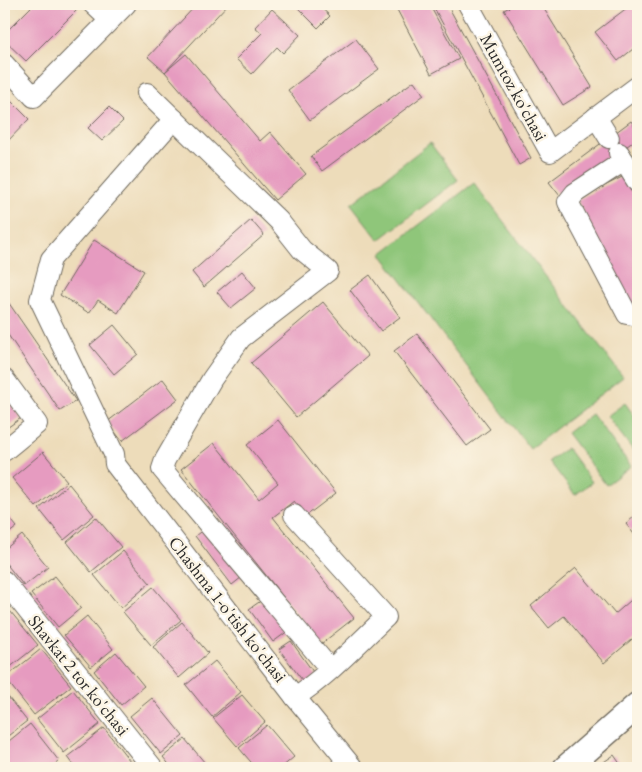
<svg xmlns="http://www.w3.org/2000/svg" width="642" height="772" viewBox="0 0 642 772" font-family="'EB Garamond',serif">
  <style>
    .green { fill: #8fc67a; stroke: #5d7852 }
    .building { fill: #e69bc0 }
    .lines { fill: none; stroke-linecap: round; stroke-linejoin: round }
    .minor-casing { stroke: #6f695d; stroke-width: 22 }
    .major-casing { stroke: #6f695d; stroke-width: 28 }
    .minor { stroke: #fff; stroke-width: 20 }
    .major { stroke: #fff; stroke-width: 25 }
    .labels { text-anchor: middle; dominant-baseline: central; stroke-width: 5; stroke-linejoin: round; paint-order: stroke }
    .street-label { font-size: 18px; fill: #2b2b2b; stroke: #fcf5e5 }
  </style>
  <rect width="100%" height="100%" fill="#fcf5e5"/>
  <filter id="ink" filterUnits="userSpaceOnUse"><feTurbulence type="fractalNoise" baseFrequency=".02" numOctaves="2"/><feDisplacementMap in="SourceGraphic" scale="10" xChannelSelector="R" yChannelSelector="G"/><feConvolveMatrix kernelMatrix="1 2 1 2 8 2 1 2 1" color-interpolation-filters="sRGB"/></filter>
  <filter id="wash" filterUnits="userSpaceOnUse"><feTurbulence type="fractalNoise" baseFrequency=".0096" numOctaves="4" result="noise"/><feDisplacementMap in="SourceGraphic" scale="20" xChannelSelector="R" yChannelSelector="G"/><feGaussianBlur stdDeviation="1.12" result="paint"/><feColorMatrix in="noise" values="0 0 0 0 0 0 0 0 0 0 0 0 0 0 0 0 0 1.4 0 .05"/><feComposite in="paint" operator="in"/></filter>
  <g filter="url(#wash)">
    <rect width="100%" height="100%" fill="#eddcba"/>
    <g class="green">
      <polygon points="430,143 458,180 379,240 351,204"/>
      <polygon points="474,183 623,377 530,449 381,254"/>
      <polygon points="625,403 638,421 638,446 633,450 607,416"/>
      <polygon points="592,414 631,466 606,485 567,433"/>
      <polygon points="567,448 592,482 575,495 549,461"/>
    </g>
    <g id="blocks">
      <g class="building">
        <polygon points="34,4 72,4 78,9 26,61 4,40 4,34"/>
        <polygon points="197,4 228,4 165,72 186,54 260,141 270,132 306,174 275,200 165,72 148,57"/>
        <polygon points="294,4 317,4 330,16 318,28"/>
        <polygon points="394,4 429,4 459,59 431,74"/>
        <polygon points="432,4 447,4 531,158 519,165"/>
        <polygon points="515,4 541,4 592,87 563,105 504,10"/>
        <polygon points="632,4 638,4 638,45 618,61 595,32"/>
        <polygon points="272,9 300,35 283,53 277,47 252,74 236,59 262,33 255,27"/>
        <polygon points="356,39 379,69 310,120 288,90"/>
        <polygon points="414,81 424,95 322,171 311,156"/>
        <polygon points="4,94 29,119 6,143 4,141"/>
        <polygon points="109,107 123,121 102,141 88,128"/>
        <polygon points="631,121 638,131 638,138 560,196 549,182"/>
        <polygon points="624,176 638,203 638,301 631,305 577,200"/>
        <polygon points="251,220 264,235 204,287 192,272"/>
        <polygon points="94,240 144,271 118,313 98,300 89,313 60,295"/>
        <polygon points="242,271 256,288 231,308 217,292"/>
        <polygon points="370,275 400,317 381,331 350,290"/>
        <polygon points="4,296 76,401 60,411 4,329"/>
        <polygon points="323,302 368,356 296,417 251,363"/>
        <polygon points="114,325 138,354 114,374 90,345"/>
        <polygon points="417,334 490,429 467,446 394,351"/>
        <polygon points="163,379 178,399 122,441 107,422"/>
        <polygon points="4,395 21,418 4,430"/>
        <polygon points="278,420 336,493 306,516 294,501 273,517 354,618 321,644 181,469 214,443 259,499 278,483 247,445"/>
        <polygon points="43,452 67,481 36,507 12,478"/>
        <polygon points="69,484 94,515 64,540 39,509"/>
        <polygon points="4,511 17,527 4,537"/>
        <polygon points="638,513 638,539 626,524"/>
        <polygon points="96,517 121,547 91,572 67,542"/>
        <polygon points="205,528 242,577 232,585 195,536"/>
        <polygon points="22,535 48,567 24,586 4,561 4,550"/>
        <polygon points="123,551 150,583 121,608 94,575"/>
        <polygon points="576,568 615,614 638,594 638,634 604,663 564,616 549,628 531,606"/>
        <polygon points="55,576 81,608 58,627 31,594"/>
        <polygon points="153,587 181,620 151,645 123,612"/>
        <polygon points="265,598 288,631 273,642 249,609"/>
        <polygon points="10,611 38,645 4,672 4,616"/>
        <polygon points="87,616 113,649 91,667 64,635"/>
        <polygon points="182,622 208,653 179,678 153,647"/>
        <polygon points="291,641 316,676 305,684 279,649"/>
        <polygon points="41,649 71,686 34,715 5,678"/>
        <polygon points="116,652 144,686 121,705 94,671"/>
        <polygon points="215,661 241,692 212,717 186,685"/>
        <polygon points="73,690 100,724 64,753 37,719"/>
        <polygon points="4,692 27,721 4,739"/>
        <polygon points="242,695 265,722 237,746 213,718"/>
        <polygon points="152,698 183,736 161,754 130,716"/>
        <polygon points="30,724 59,761 51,768 4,768 4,745"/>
        <polygon points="267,725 294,757 281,768 256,768 239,748"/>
        <polygon points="104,728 130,761 121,768 75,768 67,757"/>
        <polygon points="185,739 205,763 198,768 172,768 163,757"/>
        <polygon points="614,755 623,768 595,768"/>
      </g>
    </g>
  </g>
  <g filter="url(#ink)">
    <use href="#blocks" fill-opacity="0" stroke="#6f695d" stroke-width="1"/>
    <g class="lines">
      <defs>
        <g id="minor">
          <polyline points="93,4 110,20"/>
          <polyline points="468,4 550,152 638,86"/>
          <polyline points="4,64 34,97 126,4"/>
          <polyline points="147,93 279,221 302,250 328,271 241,338 212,379 165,460 162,469 330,669"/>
          <polyline points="596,117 609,138"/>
          <polyline points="174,119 51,259 40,300 114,454 115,464 295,697 353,768"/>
          <polyline points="619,153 638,183"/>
          <polyline points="624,161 575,193 568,202 627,314 638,316"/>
          <polyline points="4,379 37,424 4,451"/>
          <path d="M294 515 386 617C357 644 329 675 295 697"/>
          <polyline points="4,581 153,768"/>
        </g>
        <polyline id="major" points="566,768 638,705"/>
      </defs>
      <use href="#minor" class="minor-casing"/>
      <use href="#major" class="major-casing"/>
      <use href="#minor" class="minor"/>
      <use href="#major" class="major"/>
    </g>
  </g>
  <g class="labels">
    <g class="street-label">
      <text transform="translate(514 87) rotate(61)">Mumtoz ko'chasi</text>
      <text transform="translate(228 609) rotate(52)">Chashma 1-o'tish ko'chasi</text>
      <text transform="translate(79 675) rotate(51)">Shavkat 2 tor ko'chasi</text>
    </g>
  </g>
  <rect width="642" height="772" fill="none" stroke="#fcf5e5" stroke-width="20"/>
</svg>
